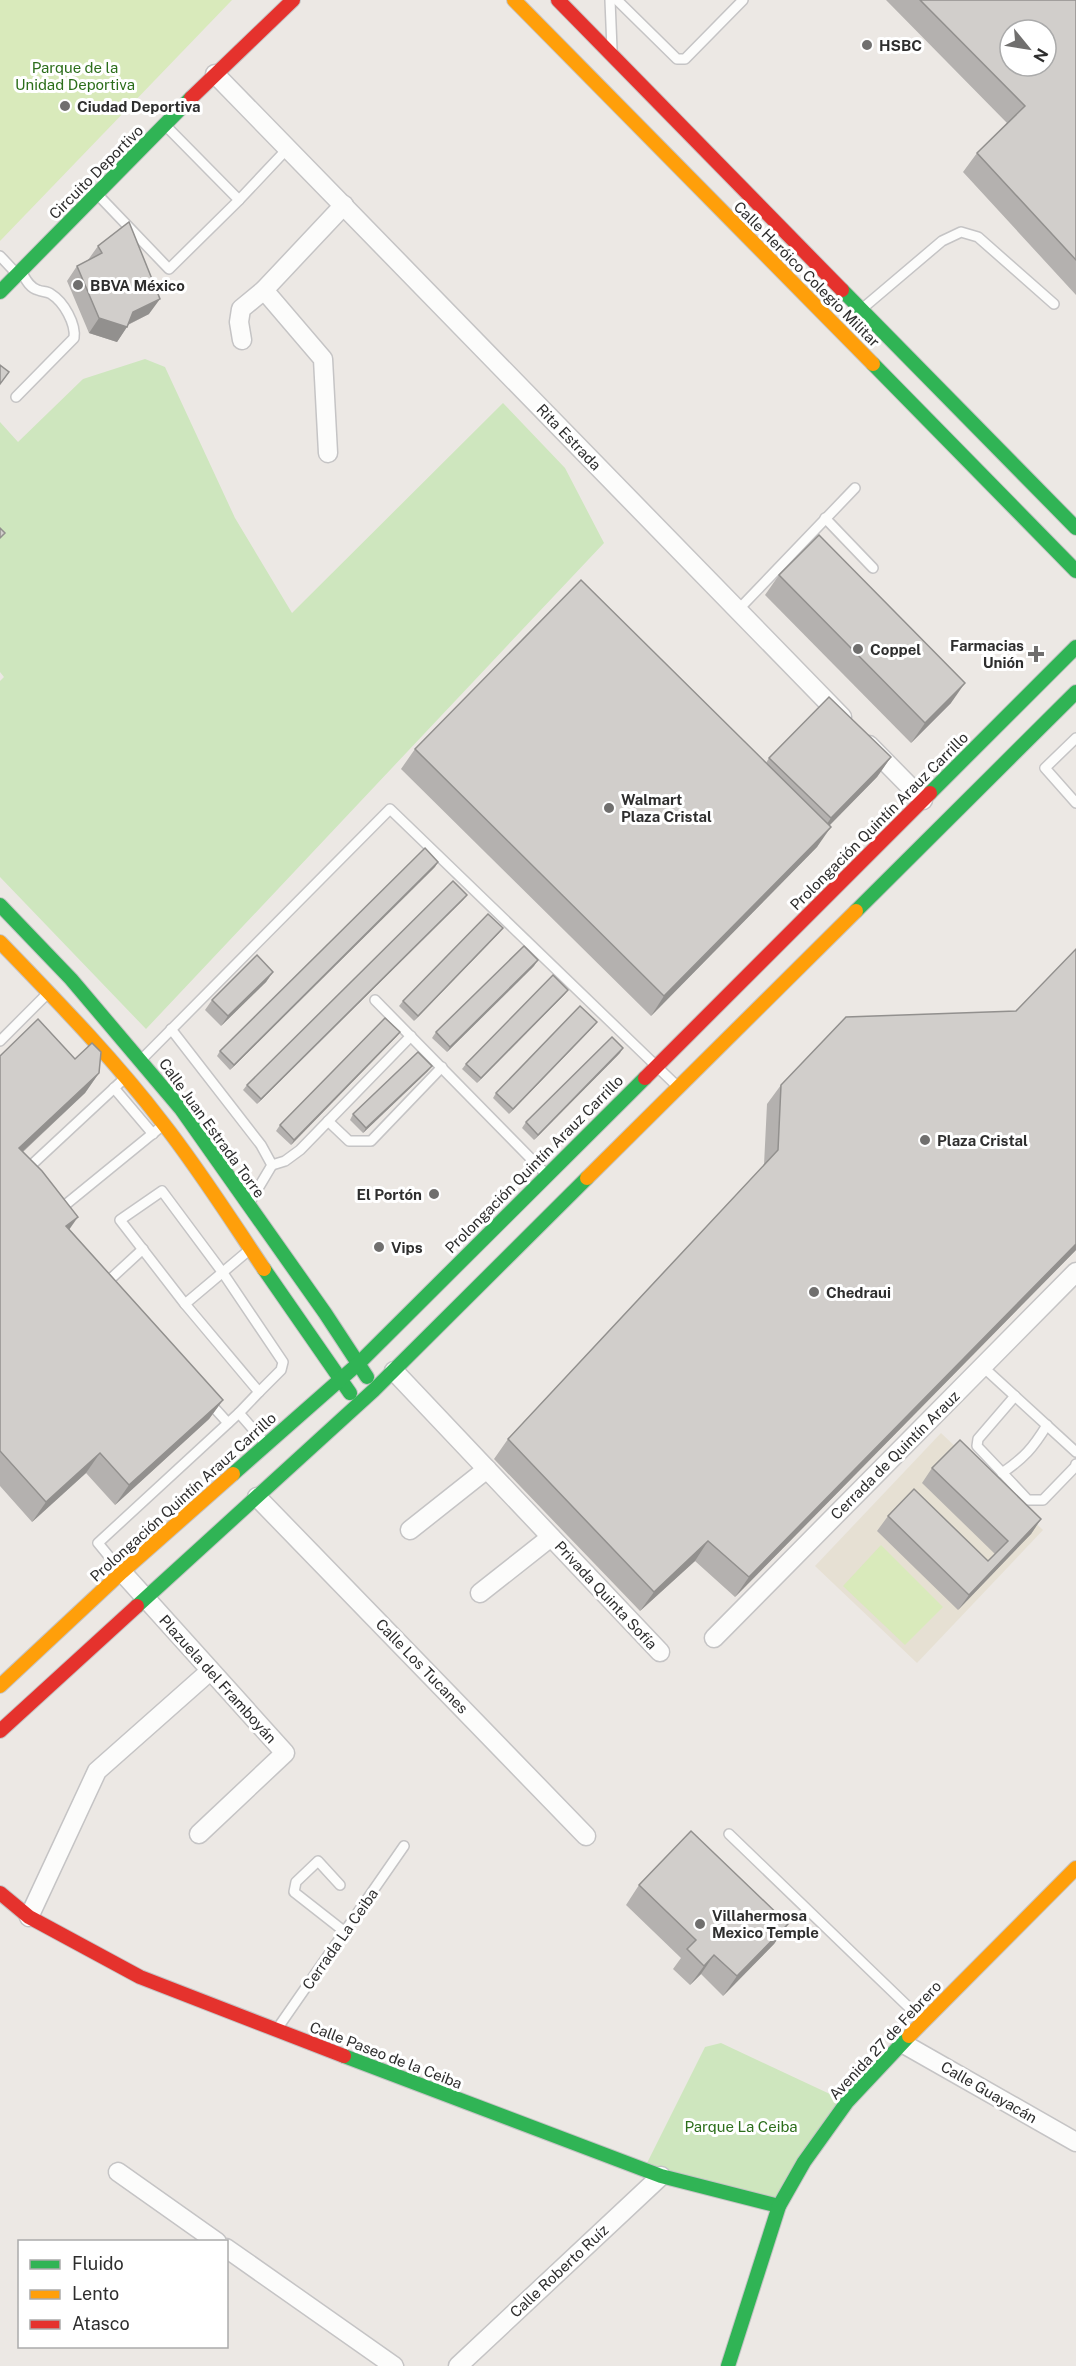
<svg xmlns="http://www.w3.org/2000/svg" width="1076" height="2366" viewBox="0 0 1076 2366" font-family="'Public Sans',sans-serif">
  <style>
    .education { fill: #e6e0d3 }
    .green { fill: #cee6be }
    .pitch { fill: #d9eabb }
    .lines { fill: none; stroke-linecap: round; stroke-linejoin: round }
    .lane-casing { stroke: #c5c4c5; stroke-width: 12 }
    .street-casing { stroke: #c5c4c5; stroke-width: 21 }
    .fast-casing { stroke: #c5c4c5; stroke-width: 16 }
    .slow-casing { stroke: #c5c4c5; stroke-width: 16 }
    .jam-casing { stroke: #c5c4c5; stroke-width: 16 }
    .lane { stroke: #fcfcfb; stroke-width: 9 }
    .street { stroke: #fcfcfb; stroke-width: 18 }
    .fast { stroke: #30b455; stroke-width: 14 }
    .slow { stroke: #ff9f0a; stroke-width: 14 }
    .jam { stroke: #e5322d; stroke-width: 14 }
    .wall { fill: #b4b1af }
    .shaded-wall { fill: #92908e }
    .building { fill: #d1cecb; stroke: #92908e; stroke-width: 1.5; fill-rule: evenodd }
    .poi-dot { fill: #706f6e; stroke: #fff; stroke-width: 2 }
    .labels { text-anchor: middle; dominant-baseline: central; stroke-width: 6; stroke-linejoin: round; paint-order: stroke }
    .poi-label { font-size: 15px; font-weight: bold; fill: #2e2e2e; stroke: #fff; text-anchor: start }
    .park-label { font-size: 15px; fill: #2c6e1b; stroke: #fff }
    .street-label { font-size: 15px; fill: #2e2e2e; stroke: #fff }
  </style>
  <rect width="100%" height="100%" fill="#ece8e4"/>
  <polygon class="education" points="941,1433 1043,1530 917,1663 815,1566"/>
  <g class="green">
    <polygon points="145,359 165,367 235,518 292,613 503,403 565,468 604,543 146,1029 0,877 0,681 4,677 0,672 0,422 18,442 83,379"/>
    <polygon points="721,2043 847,2102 779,2206 644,2169 705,2047"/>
  </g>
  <g class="pitch">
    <polygon points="0,0 232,0 0,241"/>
    <polygon points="881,1545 943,1607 905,1645 843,1586"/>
  </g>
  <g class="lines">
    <defs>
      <g id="lane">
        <polyline points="610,0 612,49"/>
        <polyline points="617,0 677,59 685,59 743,0"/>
        <polyline points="99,196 169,269 239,200 166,126"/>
        <polyline points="239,200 288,148"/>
        <polyline points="0,256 16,273"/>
        <polyline points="863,308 942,241 961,232 978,237 1054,304"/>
        <path d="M16 397 74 338C76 324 64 302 51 294 47 291 42 292 38 290 30 288 26 280 22 273"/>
        <polyline points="825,518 873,568"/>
        <polyline points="738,610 855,488"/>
        <polyline points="1076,738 1045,768 1076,803"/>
        <polyline points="375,1000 546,1174"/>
        <polyline points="171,1029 261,1145 272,1165 250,1202"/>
        <polyline points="0,1041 47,994"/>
        <polyline points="142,1059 390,809 677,1086"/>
        <polyline points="114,1088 153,1134"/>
        <polyline points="328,1121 349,1141 371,1141 442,1067"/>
        <polyline points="272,1165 285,1161 300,1150 411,1036"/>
        <polyline points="25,1171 125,1078"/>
        <polyline points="59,1210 162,1126"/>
        <polyline points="105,1284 143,1249"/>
        <polyline points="185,1304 120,1220 162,1191 223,1273 283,1362 281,1370 259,1392"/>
        <polyline points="982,1366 1076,1452"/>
        <polyline points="1015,1396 978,1439 977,1446 1028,1500 1043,1500 1075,1467 1076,1464"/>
        <polyline points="209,1402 228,1423"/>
        <polyline points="239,1413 259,1392 185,1304 248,1251"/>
        <path d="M1002 1473C1024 1458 1033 1448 1047 1425"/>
        <polyline points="121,1571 98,1543 239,1413 265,1443"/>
        <polyline points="729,1834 922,2020"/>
        <polyline points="340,1885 318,1861 296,1882 294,1892 345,1932"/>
        <polyline points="277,2029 404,1846"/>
      </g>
      <g id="street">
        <polyline points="215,74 842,717"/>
        <polyline points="264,290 323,359 328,453"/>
        <polyline points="242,340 239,322 241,309 264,290 344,205"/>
        <polyline points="869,745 923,800"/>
        <polyline points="394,1371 660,1652"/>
        <polyline points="257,1497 586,1836"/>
        <polyline points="410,1530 487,1469"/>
        <polyline points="122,1572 285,1753 199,1834"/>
        <polyline points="480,1593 551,1537"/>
        <polyline points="714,1638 1076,1272"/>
        <polyline points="29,1917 97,1771 210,1671"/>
        <polyline points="902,2043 1076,2142"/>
        <polyline points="118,2172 217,2242"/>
        <polyline points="226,2248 394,2366"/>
        <polyline points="458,2366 661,2176"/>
      </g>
      <g id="fast">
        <polyline points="842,290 1076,528"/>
        <polyline points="0,292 191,98"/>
        <polyline points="873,364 1076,571"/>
        <polyline points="930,793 1076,647"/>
        <polyline points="0,905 71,979 181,1109 325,1313 367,1377"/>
        <polyline points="856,911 1076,692"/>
        <polyline points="264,1269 350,1393"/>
        <polyline points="233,1474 359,1363 645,1078"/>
        <polyline points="137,1606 374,1390 587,1178"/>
        <polyline points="344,2056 661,2176 779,2206"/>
        <polyline points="728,2366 779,2206 804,2162 847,2102 909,2036"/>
      </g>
      <g id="slow">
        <polyline points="514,0 873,364"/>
        <path d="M0 942C56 1000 113 1058 162 1122 199 1169 231 1220 264 1269"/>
        <polyline points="587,1178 856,911"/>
        <polyline points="0,1686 122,1572 233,1474"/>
        <polyline points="909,2036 1076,1868"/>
      </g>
      <g id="jam">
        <polyline points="558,0 842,290"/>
        <polyline points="191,98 293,0"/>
        <polyline points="645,1078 930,793"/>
        <polyline points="0,1731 137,1606"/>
        <polyline points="0,1893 29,1917 140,1977 344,2056"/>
      </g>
    </defs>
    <use href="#lane" class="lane-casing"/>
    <use href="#street" class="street-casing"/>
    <use href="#fast" class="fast-casing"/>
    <use href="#slow" class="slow-casing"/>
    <use href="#jam" class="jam-casing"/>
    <use href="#lane" class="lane"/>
    <use href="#street" class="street"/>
    <use href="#fast" class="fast"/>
    <use href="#slow" class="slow"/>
    <use href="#jam" class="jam"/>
  </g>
  <g class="wall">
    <polygon points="886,0 1076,0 1076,295 963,172 977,153 1007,123"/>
    <polygon points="98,246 149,314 128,325 117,342 89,333 67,281 77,266 88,260"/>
    <polygon points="779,575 951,703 911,743 765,595"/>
    <polygon points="415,749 766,763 769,758 891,757 877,777 829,826 817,847 651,1016 401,769"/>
    <polygon points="435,867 230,1070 217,1056 220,1051"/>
    <polygon points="463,900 257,1104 243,1090 247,1085"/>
    <polygon points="499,933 414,1021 399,1006 403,1001"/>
    <polygon points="534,966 447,1052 432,1038 436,1032"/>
    <polygon points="273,972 266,982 221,1026 205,1010 212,1000"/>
    <polygon points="568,990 564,995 477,1083 462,1069 466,1064"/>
    <polygon points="593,1027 509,1114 493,1098 496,1093"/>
    <polygon points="400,1032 396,1037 291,1145 276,1131 280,1125"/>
    <polygon points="620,1053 534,1140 522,1128 526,1122"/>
    <polygon points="0,1056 75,1059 99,1073 85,1093 23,1152 69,1229 223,1400 209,1419 115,1505 86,1473 32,1522 0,1486"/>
    <polygon points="428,1071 363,1133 350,1120 353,1114"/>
    <polygon points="781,1085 1076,1250 735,1597 695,1561 640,1611 494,1459 508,1439 764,1165 767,1104"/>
    <polygon points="932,1468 1041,1519 1031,1534 958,1610 877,1531 888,1516 988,1561 995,1554 922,1483"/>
    <polygon points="639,1885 788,1924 774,1944 723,1996 701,1974 690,1985 673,1969 681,1958 626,1905"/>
  </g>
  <g class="shaded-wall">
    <polygon points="160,299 149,314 125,326 127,327 117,342 89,333 99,318 133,312"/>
    <polygon points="965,683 951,703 911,743 925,723"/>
    <polygon points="891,757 877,777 817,838 831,818"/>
    <polygon points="831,827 817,847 651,1016 664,996"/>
    <polygon points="438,862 435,867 230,1070 234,1065"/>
    <polygon points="467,895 463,900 257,1104 261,1099"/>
    <polygon points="503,928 499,933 414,1021 418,1016"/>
    <polygon points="538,960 534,966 447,1052 450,1047"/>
    <polygon points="273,972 266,982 221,1026 228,1016"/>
    <polygon points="568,990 564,995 477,1083 481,1078"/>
    <polygon points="597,1022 593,1027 509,1114 513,1109"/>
    <polygon points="400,1032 396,1037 291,1145 294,1140"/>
    <polygon points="623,1048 620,1053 534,1140 538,1135"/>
    <polygon points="432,1066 428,1071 363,1133 366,1128"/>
    <polygon points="99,1073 85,1093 5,1168 19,1148"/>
    <polygon points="78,1217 64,1237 66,1226"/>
    <polygon points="1076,1244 1076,1250 735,1597 749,1577"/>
    <polygon points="223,1400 209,1419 115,1505 129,1485"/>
    <polygon points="100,1453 86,1473 32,1522 46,1502"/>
    <polygon points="1041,1519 1031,1534 958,1610 969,1595"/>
    <polygon points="708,1541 695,1561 640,1611 654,1592"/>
    <polygon points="788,1924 774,1944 723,1996 737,1976"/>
    <polygon points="714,1955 701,1974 690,1985 704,1966"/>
  </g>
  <g class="building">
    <path d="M920 0H1076V260L977 153 1025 106ZM1010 30H1046V66H1010Z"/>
    <polygon points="129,222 160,299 133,312 127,327 99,318 77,266 102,253 98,246"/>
    <polygon points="0,365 9,372 0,384"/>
    <polygon points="0,528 5,533 0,538"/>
    <polygon points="819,535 965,683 925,723 779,575"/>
    <polygon points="581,580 831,827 664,996 415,749"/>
    <polygon points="829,697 891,757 831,818 769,758"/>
    <polygon points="425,848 438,862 234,1065 220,1051"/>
    <polygon points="453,881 467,895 261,1099 247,1085"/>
    <polygon points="488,914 503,928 418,1016 403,1001"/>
    <polygon points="524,946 538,960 450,1047 436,1032"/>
    <polygon points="1076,949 1076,1244 749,1577 708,1541 654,1592 508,1439 778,1150 781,1085 846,1017 1016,1011"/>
    <polygon points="257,955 273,972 228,1016 212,1000"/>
    <polygon points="553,975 568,990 481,1078 466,1064"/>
    <polygon points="580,1006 597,1022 513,1109 496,1093"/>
    <polygon points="385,1018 400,1032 294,1140 280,1125"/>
    <polygon points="38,1019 75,1059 92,1043 101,1052 99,1073 19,1148 42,1171 78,1217 66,1226 223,1400 129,1485 100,1453 46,1502 0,1451 0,1056"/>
    <polygon points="612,1037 623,1048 538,1135 526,1122"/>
    <polygon points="418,1052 432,1066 366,1128 353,1114"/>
    <polygon points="960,1440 1041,1519 969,1595 888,1516 914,1489 988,1561 1008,1541 932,1468"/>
    <polygon points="691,1831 788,1924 737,1976 714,1955 704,1966 687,1949 696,1940 639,1885"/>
  </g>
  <g class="poi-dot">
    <circle cx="867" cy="45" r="6"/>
    <circle cx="65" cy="106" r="6"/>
    <circle cx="78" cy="285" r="6"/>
    <circle cx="858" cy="649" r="6"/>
    <path d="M1033 645h6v6h6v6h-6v6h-6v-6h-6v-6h6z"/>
    <circle cx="609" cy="808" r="6"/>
    <circle cx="925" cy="1140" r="6"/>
    <circle cx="434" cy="1194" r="6"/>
    <circle cx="379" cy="1247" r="6"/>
    <circle cx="814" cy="1292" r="6"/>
    <circle cx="700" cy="1924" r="6"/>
  </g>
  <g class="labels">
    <g class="poi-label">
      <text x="879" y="45">HSBC</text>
      <text x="77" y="106">Ciudad Deportiva</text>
      <text x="90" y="285">BBVA México</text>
      <text x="1024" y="645" text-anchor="end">Farmacias<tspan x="1024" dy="17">Unión</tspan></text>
      <text x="870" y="649">Coppel</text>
      <text x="621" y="799">Walmart<tspan x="621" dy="17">Plaza Cristal</tspan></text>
      <text x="937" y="1140">Plaza Cristal</text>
      <text x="422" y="1194" text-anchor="end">El Portón</text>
      <text x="391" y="1247">Vips</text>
      <text x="826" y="1292">Chedraui</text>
      <text x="712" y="1915">Villahermosa<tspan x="712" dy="17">Mexico Temple</tspan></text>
    </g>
    <g class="park-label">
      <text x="75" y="67">Parque de la<tspan x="75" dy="17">Unidad Deportiva</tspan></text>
      <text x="741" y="2126">Parque La Ceiba</text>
    </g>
    <g class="street-label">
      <text transform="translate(96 172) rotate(-45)">Circuito Deportivo</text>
      <text transform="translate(807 274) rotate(45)">Calle Heróico Colegio Militar</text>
      <text transform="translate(569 437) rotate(46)">Rita Estrada</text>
      <text transform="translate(879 821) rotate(-45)">Prolongación Quintín Arauz Carrillo</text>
      <text transform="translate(212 1128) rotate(54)">Calle Juan Estrada Torre</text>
      <text transform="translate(534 1164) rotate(-45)">Prolongación Quintín Arauz Carrillo</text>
      <text transform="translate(895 1455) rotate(-45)">Cerrada de Quintín Arauz</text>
      <text transform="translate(183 1497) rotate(-42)">Prolongación Quintín Arauz Carrillo</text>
      <text transform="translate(606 1595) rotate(47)">Privada Quinta Sofía</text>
      <text transform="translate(422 1666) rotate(46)">Calle Los Tucanes</text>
      <text transform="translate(218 1679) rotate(48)">Plazuela del Framboyán</text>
      <text transform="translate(340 1939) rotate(-55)">Cerrada La Ceiba</text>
      <text transform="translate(885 2040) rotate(-47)">Avenida 27 de Febrero</text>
      <text transform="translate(386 2055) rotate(21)">Calle Paseo de la Ceiba</text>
      <text transform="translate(989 2092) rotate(30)">Calle Guayacán</text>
      <text transform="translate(559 2271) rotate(-43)">Calle Roberto Ruíz</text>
    </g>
  </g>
  <rect x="18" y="2240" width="210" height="108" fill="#ffffff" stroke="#ababab" stroke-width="1.5"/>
  <rect x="30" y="2260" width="30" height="9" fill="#30b455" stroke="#ababab" stroke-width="1.5"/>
  <text x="72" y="2270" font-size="18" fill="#2e2e2e">Fluido</text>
  <rect x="30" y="2290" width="30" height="9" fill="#ff9f0a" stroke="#ababab" stroke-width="1.5"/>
  <text x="72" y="2300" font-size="18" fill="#2e2e2e">Lento</text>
  <rect x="30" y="2320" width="30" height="9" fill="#e5322d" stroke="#ababab" stroke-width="1.5"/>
  <text x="72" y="2330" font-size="18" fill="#2e2e2e">Atasco</text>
  <g transform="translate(1028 48) rotate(120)"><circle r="28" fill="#ffffff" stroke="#ababab" stroke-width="1.5"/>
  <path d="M0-4.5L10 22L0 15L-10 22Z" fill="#706f6e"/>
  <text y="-9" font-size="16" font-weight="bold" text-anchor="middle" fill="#2e2e2e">N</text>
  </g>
</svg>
